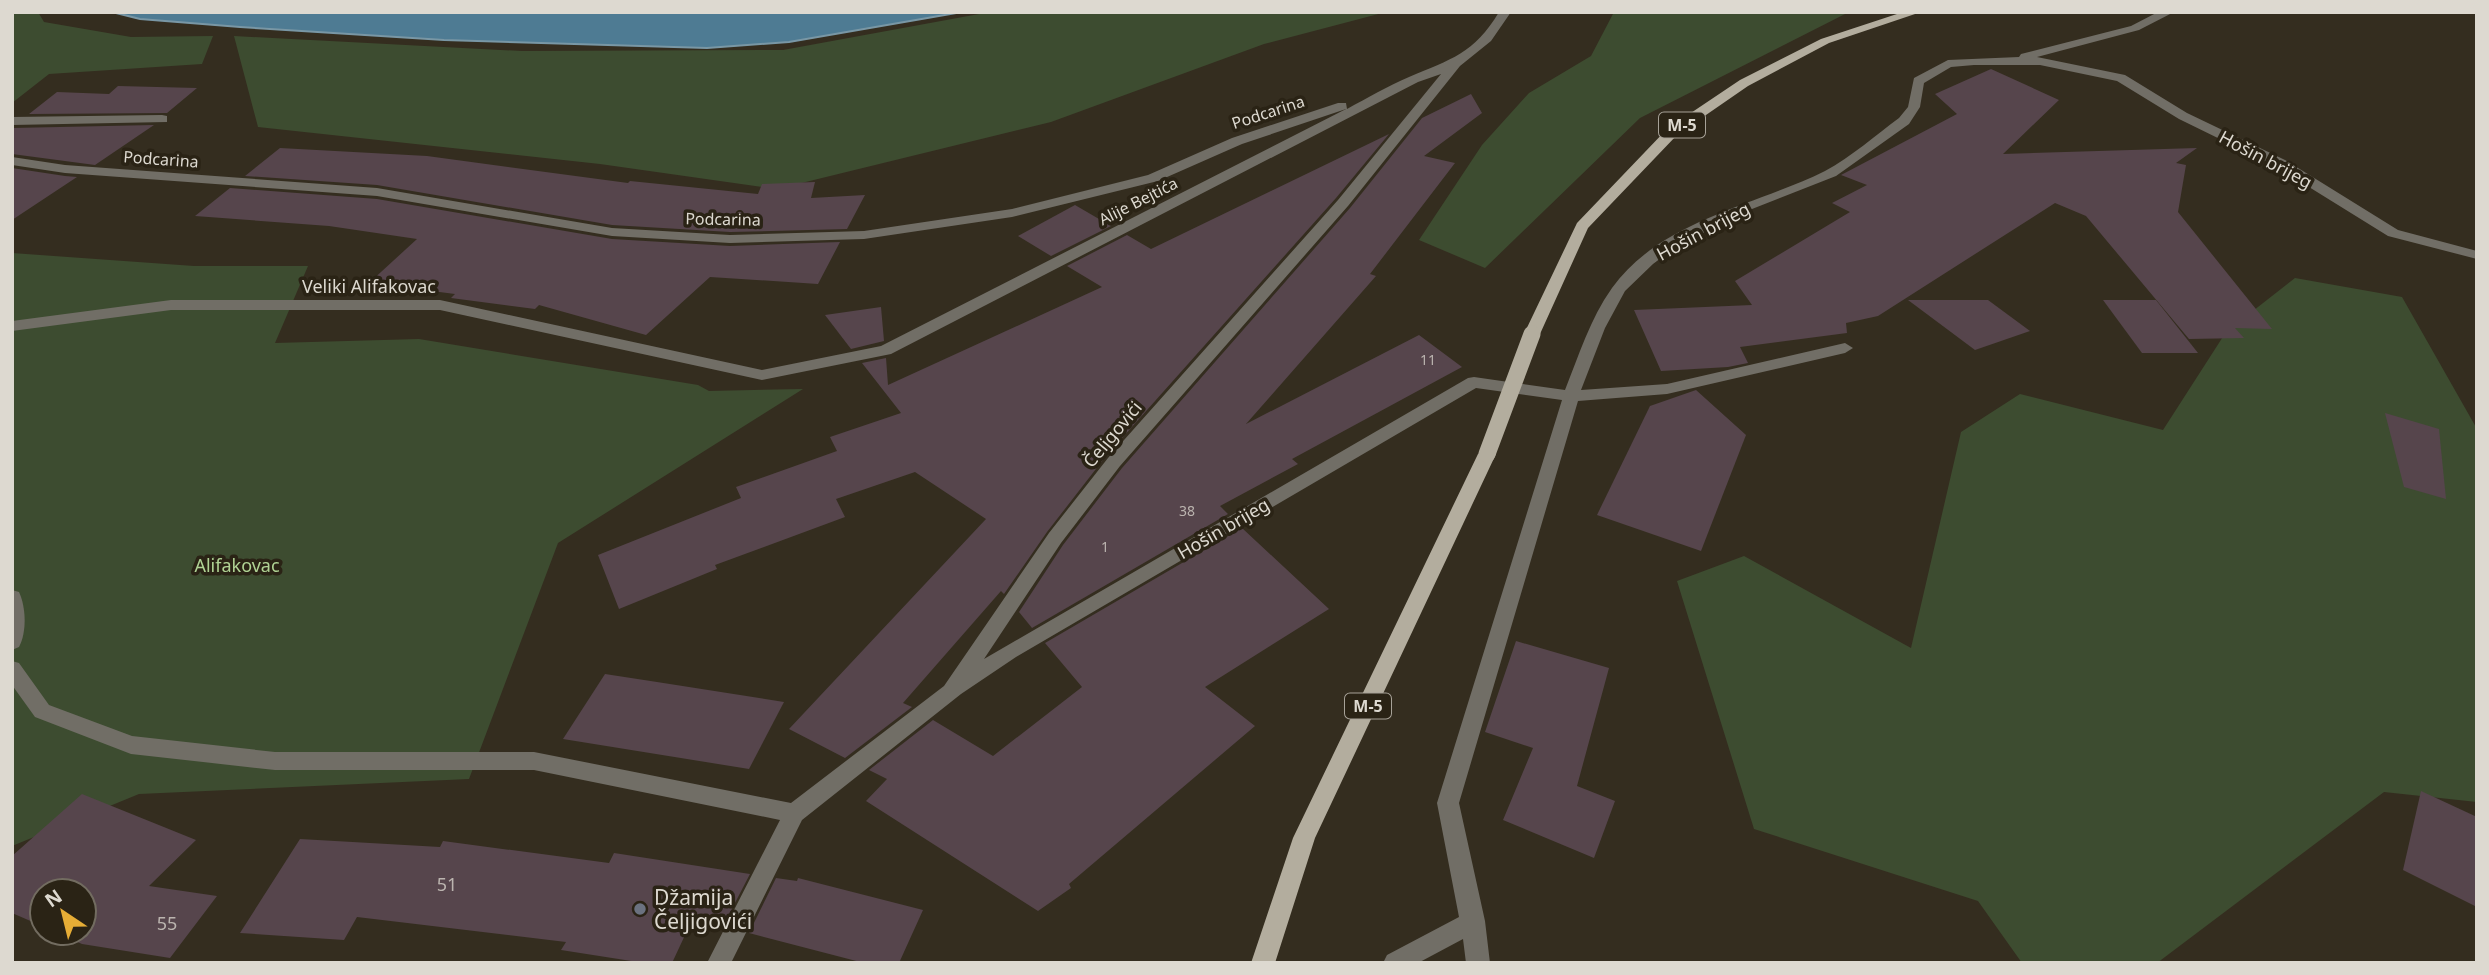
<svg xmlns="http://www.w3.org/2000/svg" width="2489" height="975" viewBox="0 0 2489 975" font-family="'Noto Sans',sans-serif">
  <style>
    .green { fill: #3d4c30 }
    .water { fill: #4e7b93; stroke: #7997a5; stroke-width: 2 }
    .building { fill: #56454c }
    .lines { fill: none; stroke-linecap: round; stroke-linejoin: round }
    .minor { fill: #716e66; fill-rule: evenodd }
    .major { fill: #b3ad9e; fill-rule: evenodd }
    .major-bridge { stroke: #b3ad9e; stroke-width: 17 }
    .worship-dot { fill: #6b7280; stroke: #2a2315; stroke-width: 2.5 }
    .labels { text-anchor: middle; dominant-baseline: central; stroke-width: 7; stroke-linejoin: round; paint-order: stroke }
    .number-label { font-size: 14px; fill: #bbb4af }
    .far-street-label { font-size: 16px; fill: #ddd9d0; stroke: #2a2315 }
    .shield { fill: #2a2315; stroke: #a7a298; stroke-width: 2 }
    .shield-label { font-size: 16px; font-weight: bold; fill: #ddd9d0 }
    .street-label { font-size: 18px; fill: #ddd9d0; stroke: #2a2315 }
    .park-label { font-size: 18px; fill: #b0d394; stroke: #2a2315 }
    .near-number-label { font-size: 18px; fill: #bbb4af }
    .near-poi-label { font-size: 21px; fill: #ddd9d0; stroke: #2a2315; text-anchor: start }
  </style>
  <rect width="100%" height="100%" fill="#342d1f"/>
  <g class="green">
    <polygon points="12,12 38,12 44,22 131,37 213,36 202,64 49,74 12,103"/>
    <polygon points="990,12 1386,12 1264,44 1051,122 777,189 600,164 258,127 234,36 522,51 783,50"/>
    <polygon points="1614,12 1849,12 1640,118 1485,268 1419,240 1482,145 1529,93 1591,56"/>
    <polygon points="12,253 194,266 308,266 275,343 419,339 698,385 709,391 803,389 558,543 469,779 139,794 12,846"/>
    <polygon points="2295,278 2402,297 2477,429 2477,802 2384,792 2157,963 2022,963 1978,901 1754,829 1677,581 1744,556 1911,648 1961,432 2020,394 2163,430 2226,332"/>
  </g>
  <polygon class="water" points="112,12 962,12 789,42 707,48 444,40 240,27 140,19"/>
  <g class="building">
    <polygon points="1991,69 2059,100 2003,154 2197,148 2176,163 2186,165 2178,212 2272,329 2235,328 2244,338 2189,339 2086,216 2055,203 1878,316 1846,323 1847,333 1740,347 1748,363 1728,367 1661,371 1634,310 1752,305 1735,281 1850,212 1832,203 1867,185 1841,175 1957,114 1935,94"/>
    <polygon points="118,86 197,88 167,113 29,114 57,92 109,94"/>
    <polygon points="1471,94 1482,113 1424,156 1455,163 1370,274 1376,276 1246,424 1419,335 1462,367 1292,459 1298,464 1220,506 1228,514 1032,628 1019,612 1063,545 1122,468 1350,208 1422,118"/>
    <polygon points="154,125 95,165 12,154 12,128"/>
    <polygon points="1389,134 1336,198 1106,456 1047,532 1004,594 1001,591 903,703 912,707 845,758 789,729 986,519 915,472 836,499 845,517 715,565 717,569 619,609 598,555 741,498 736,487 837,451 830,437 901,413 862,363 886,358 888,385 1102,287 1067,266 1127,235 1151,249"/>
    <polygon points="280,148 427,156 628,183 630,181 758,194 762,184 815,182 811,198 865,195 847,229 730,232 612,225 377,185 245,176"/>
    <polygon points="12,168 65,176 77,177 12,220"/>
    <polygon points="230,188 377,199 612,239 730,246 840,242 818,284 710,277 646,335 539,305 535,309 451,298 455,294 369,283 417,239 329,226 195,216"/>
    <polygon points="1075,205 1111,226 1051,256 1018,236"/>
    <polygon points="1908,300 1988,300 2030,331 1975,350"/>
    <polygon points="2103,300 2156,300 2198,353 2142,353"/>
    <polygon points="881,307 884,341 851,349 825,315"/>
    <polygon points="1696,390 1746,435 1701,551 1597,515 1650,406"/>
    <polygon points="2385,413 2439,429 2446,499 2404,487"/>
    <polygon points="1242,528 1329,609 1205,687 1255,726 1069,884 1071,888 1038,911 866,801 887,779 869,770 933,720 993,756 1082,687 1045,643"/>
    <polygon points="1516,641 1609,668 1577,786 1615,801 1594,858 1503,820 1533,748 1485,732"/>
    <polygon points="605,674 657,682 784,702 749,769 563,739"/>
    <polygon points="2421,791 2477,817 2477,907 2403,870"/>
    <polygon points="82,794 196,840 149,886 217,896 170,958 82,944 58,933 84,933 84,891 42,891 42,926 12,913 12,856"/>
    <polygon points="300,839 440,847 443,841 609,863 614,853 750,874 723,926 693,918 672,963 644,963 561,950 566,942 357,917 344,940 240,933"/>
    <polygon points="776,878 797,881 798,878 923,910 899,963 864,963 749,933"/>
  </g>
  <g class="lines">
    <g class="minor">
      <path d="M1499 12H1511L1491 41 1460 66 1348 206 1120 466 1061 543 984 659 1468 378 1474 377 1565 390C1579 355 1590 319 1612 288 1661 220 1755 206 1825 171 1851 157 1876 135 1899 118L1908 107 1914 78 1948 60 2019 57 2021 54 2131 26 2158 12H2174L2139 30 2037 57 2125 75 2187 113 2285 160 2398 230 2477 251V259L2388 236 2275 166 2179 119 2117 81 2040 65H1974L1951 67 1924 83 1920 107 1909 124 1836 176 1752 209 1677 246 1653 264 1625 291 1605 328 1581 390 1667 384 1845 343 1853 348 1845 353 1667 394 1578 401 1459 803 1485 921 1490 963H1466L1463 939 1418 963H1383L1387 955 1459 917 1437 803 1562 400 1476 388 1016 657 961 694 802 820 731 963H707L780 820 534 770H275L131 754 35 717 12 685V661L19 663 49 705 132 736 275 752H534L791 803 944 686 1049 533 1108 458 1338 200 1441 74 1418 82 891 354 762 380 440 310H171L12 331V321L171 300H440L762 370 881 346 1346 109 1242 144 1158 181 1012 217 864 239 730 243 612 236 377 196 65 173 12 165V157L65 165 377 188 612 228 730 235 864 231 1012 209 1148 175 1232 138 1338 103H1346L1347 109C1367 98 1388 86 1409 77 1451 59 1474 54 1499 12Z"/>
      <polygon points="162,115 167,116 167,122 12,125 12,117"/>
      <path d="M12 590 19 592C26 607 27 632 19 647L12 650Z"/>
    </g>
    <g class="major">
      <polygon points="1903,12 1921,12 1829,43 1748,86 1677,135 1588,228 1540,334 1537,337 1527,337 1524,334 1577,223 1667,129 1740,80 1821,39"/>
      <polygon points="1487,448 1496,454 1315,838 1275,963 1251,963 1293,838 1478,454"/>
    </g>
    <polyline class="major-bridge" points="1487,454 1532,334"/>
  </g>
  <circle class="worship-dot" cx="640" cy="909" r="7"/>
  <g class="labels">
    <g class="number-label">
      <text x="1428" y="359">11</text>
      <text x="1187" y="510">38</text>
      <text x="1105" y="546">1</text>
    </g>
    <g class="far-street-label">
      <text transform="translate(1268 112) rotate(-18)">Podcarina</text>
      <text transform="translate(161 159) rotate(4)">Podcarina</text>
      <text transform="translate(1138 201) rotate(-27)">Alije Bejtića</text>
      <text transform="translate(723 219) rotate(1)">Podcarina</text>
    </g>
    <g class="shield">
      <rect x="1659" y="112.5" width="46" height="25" rx="5"/>
      <rect x="1345" y="693.5" width="46" height="25" rx="5"/>
    </g>
    <g class="shield-label">
      <text x="1682" y="125">M-5</text>
      <text x="1368" y="706">M-5</text>
    </g>
    <g class="street-label">
      <text transform="translate(2266 159) rotate(28)">Hošin brijeg</text>
      <text transform="translate(1703 231) rotate(-28)">Hošin brijeg</text>
      <text x="369" y="286">Veliki Alifakovac</text>
      <text transform="translate(1112 434) rotate(-50)">Čeljgovići</text>
      <text transform="translate(1223 528) rotate(-30)">Hošin brijeg</text>
    </g>
    <g class="park-label">
      <text x="237" y="565">Alifakovac</text>
    </g>
    <g class="near-number-label">
      <text x="447" y="884">51</text>
      <text x="167" y="923">55</text>
    </g>
    <g class="near-poi-label">
      <text x="654" y="897">Džamija<tspan x="654" dy="24">Čeljigovići</tspan></text>
    </g>
  </g>
  <rect width="2489" height="975" fill="none" stroke="#ddd9d0" stroke-width="28"/>
  <g transform="translate(63 912) rotate(325)"><circle r="33" fill="#2a2315" stroke="#726c60" stroke-width="2"/>
  <path d="M0-5L12 26L0 18L-12 26Z" fill="#e6ad36"/>
  <text y="-10" font-size="19" font-weight="bold" text-anchor="middle" fill="#ddd9d0">N</text>
  </g>
</svg>
